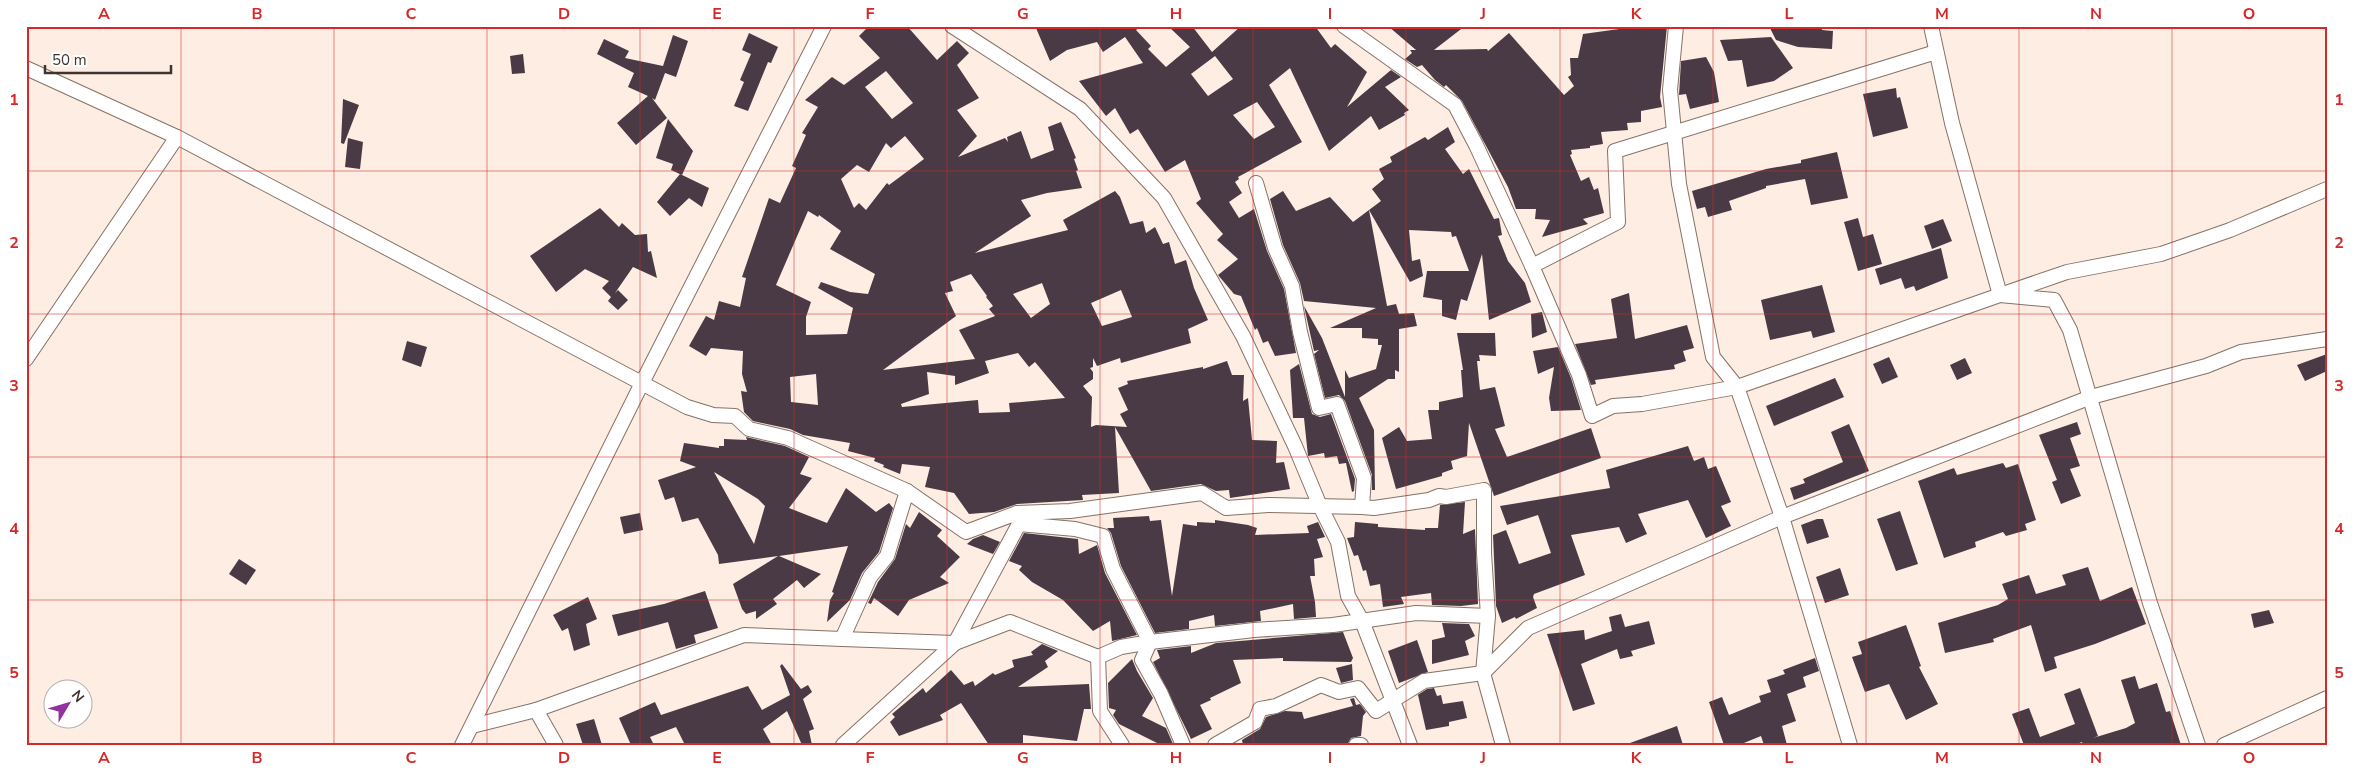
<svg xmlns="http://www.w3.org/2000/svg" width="2353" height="771" viewBox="0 0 2353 771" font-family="'Nunito Sans',sans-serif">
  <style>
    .building { fill: #493a46; fill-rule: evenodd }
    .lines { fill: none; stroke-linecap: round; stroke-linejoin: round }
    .street-casing { stroke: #857267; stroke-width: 16 }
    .street { stroke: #fff; stroke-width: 14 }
    .grid { fill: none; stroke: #d62828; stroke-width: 1; stroke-opacity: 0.55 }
    .neatline { fill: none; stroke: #d62828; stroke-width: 2 }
    .grid-label { font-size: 16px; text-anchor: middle; font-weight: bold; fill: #d62828 }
  </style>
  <rect width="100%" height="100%" fill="#feede3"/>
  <g class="building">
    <path d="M869 26H907L937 60 957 41 969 53 957 65 979 98 957 110 977 136 958 157 1005 138 1008 142 1007 137 1021 131 1031 159 1054 150 1048 127 1061 122 1076 158 1074 159 1078 170 1076 171 1082 188 1047 193 1021 200 1031 216 975 253 1068 230 1063 220 1115 191 1120 197 1130 224 1143 221 1146 233 1155 227 1163 244 1169 242 1175 264 1186 260 1194 288 1208 320 1188 329 1191 343 1121 363 1120 358 1097 366 1093 358V367L1090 368 1093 372V379L1083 386 1092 397 1091 427 1096 425 1127 427 1120 414 1128 410 1118 388 1128 384 1127 381 1203 367V369L1227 361 1232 375H1244L1243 401 1248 398 1252 440 1277 441 1276 463 1284 462 1290 489 1230 498 1229 490 1216 491 1201 484 1151 491 1115 427 1119 493 1082 495 1083 500 1017 504 994 512 969 514 954 493 925 487 930 467 902 464 900 474 883 467 884 465 874 461 875 458 848 451 850 443 803 435 790 429 753 421 744 412 741 391 747 392 742 374 743 351 711 348 706 356 689 346 706 316 714 320 719 301 740 307 746 278 742 277 769 198 780 203 796 168 792 166 806 135 802 133 818 107 805 100 832 77 844 85 880 58 859 36ZM886 71 913 103 892 119 865 87ZM905 136 924 159 889 185 887 183 866 210 859 203 854 208 841 179 857 165 869 172 886 143 891 148ZM808 211 818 217 819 215 841 231 830 249 875 274 868 294 850 292 821 282 818 288 853 308 847 334 806 335V317L811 302 776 285ZM971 274 987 296 986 297 993 306 989 309 995 316 959 330 975 359 883 370 956 316 945 293 953 291 950 282ZM1042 283 1050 304 1031 318 1013 294ZM1121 290 1132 317 1102 326 1091 303ZM1018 353 1029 367 1035 362 1065 398 1009 403 1010 412 979 413 978 400 902 407 901 404 929 394 927 372 955 376V385L989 373 985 361ZM816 374 818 405 791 402 790 377Z"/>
    <path d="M1065 26H1142L1136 30 1151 46 1148 49 1166 67 1190 47 1168 26H1192L1212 52 1241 26H1315L1331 48 1335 44 1367 72 1347 107 1391 70 1401 77 1385 87 1409 110 1404 113 1405 115 1379 130 1371 116 1329 151 1290 68 1269 85 1302 142 1238 177 1239 179 1235 182 1242 193 1229 202 1239 218 1254 209 1267 251 1284 289 1296 353 1275 356 1268 341 1263 343 1257 328 1255 330 1241 296 1234 294 1218 275 1238 259 1217 240 1223 234 1196 203 1201 199 1185 160 1165 172 1138 129 1130 134 1115 108 1106 116 1079 81 1143 63 1125 37 1103 52 1097 42 1067 50 1050 61 1036 28 1065 29ZM1215 56 1233 79 1208 96 1191 74ZM1257 102 1275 127 1254 139 1233 115Z"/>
    <polygon points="1388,26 1465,26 1434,50 1487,49 1488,51 1509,33 1564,95 1574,86 1568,77 1571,75 1570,58 1578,58 1583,34 1641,26 1667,26 1660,97 1662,107 1641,111 1641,122 1627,123 1628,130 1601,132 1603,144 1590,146 1590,148 1571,150 1572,154 1570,155 1581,181 1589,177 1594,190 1598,188 1604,213 1583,219 1588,224 1542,237 1550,220 1535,219 1536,209 1516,209 1508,187 1462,101 1446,85 1444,87 1435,80 1422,65 1417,67 1405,59 1412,53 1410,50 1416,50"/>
    <polygon points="1769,26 1821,26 1822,30 1833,31 1832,49 1798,47 1776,40"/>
    <polygon points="749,33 778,47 771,63 768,62 748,111 734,106 744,82 740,80 751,54 742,50"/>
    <polygon points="673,35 688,41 676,77 665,73 655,100 652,98 667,118 636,145 617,123 648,96 628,87 634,73 597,54 604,39 629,51 625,58 663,66"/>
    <polygon points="1771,37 1793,68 1774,81 1747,87 1742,60 1728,61 1720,40"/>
    <polygon points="523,54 525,73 512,74 510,56"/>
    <polygon points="1706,57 1714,72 1719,102 1690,109 1686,94 1679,95 1681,61"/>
    <polygon points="1896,88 1897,98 1900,97 1908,128 1873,137 1863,94"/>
    <polygon points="343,99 359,105 344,144 341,143"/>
    <polygon points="668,119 693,151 682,175 671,170 673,164 656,158"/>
    <polygon points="1448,127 1455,142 1445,149 1463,174 1469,169 1494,219 1499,218 1502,235 1498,236 1508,261 1525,283 1531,302 1489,320 1482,254 1467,301 1461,299 1456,320 1442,316 1442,300 1423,297 1427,271 1469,271 1456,236 1452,237 1451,232 1409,230 1412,261 1420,259 1423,276 1410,282 1369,210 1381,201 1372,189 1384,179 1379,169 1392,162 1390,157 1425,137 1428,140"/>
    <polygon points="348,138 363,142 360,169 345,167"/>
    <polygon points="1837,152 1848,198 1811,205 1805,179 1766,186 1766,188 1729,201 1732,210 1708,217 1705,207 1697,209 1692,191 1766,169 1801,163 1801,160"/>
    <polygon points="680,174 709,188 702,207 689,198 670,216 657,202"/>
    <polygon points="1283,191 1296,211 1330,197 1353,222 1369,210 1387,306 1396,304 1399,314 1414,313 1417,326 1399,329 1399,372 1395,370 1395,379 1388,379 1359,398 1374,430 1375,490 1372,490 1372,475 1345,401 1339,395 1325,398 1314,354 1319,350 1314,351 1304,306 1322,338 1345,397 1345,370 1349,378 1376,369 1382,345 1378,345 1378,339 1362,338 1362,328 1330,328 1376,308 1304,301 1300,283 1283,245 1270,199"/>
    <polygon points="600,208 619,227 622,223 635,235 647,234 648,252 651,251 657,278 633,267 615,293 618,290 628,300 618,310 608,301 611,297 602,288 609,281 585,269 556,292 530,256"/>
    <polygon points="1858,218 1863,237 1873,234 1882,264 1858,271 1844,222"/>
    <polygon points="1943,219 1952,241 1932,249 1924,226"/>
    <polygon points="1941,248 1948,278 1916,291 1914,286 1905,289 1901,278 1880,285 1875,269"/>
    <polygon points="1822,285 1835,332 1813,338 1811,331 1770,340 1761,300"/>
    <polygon points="1629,293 1635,339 1687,325 1694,348 1683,351 1686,361 1674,365 1675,369 1595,380 1596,384 1591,385 1575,344 1617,338 1611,299"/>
    <polygon points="1542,312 1547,332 1532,338 1531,314"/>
    <polygon points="1457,333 1495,333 1496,356 1479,355 1480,361 1477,361 1480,390 1495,387 1505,426 1495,429 1507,457 1591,428 1601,458 1494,496 1469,423 1467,456 1451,461 1453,469 1442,473 1442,476 1396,489 1382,438 1399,427 1407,441 1432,439 1428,410 1439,410 1439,402 1463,397 1461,370 1463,370"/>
    <polygon points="407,341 427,347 421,367 402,360"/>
    <polygon points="1558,347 1571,378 1581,410 1551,411 1549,398 1554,367 1538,374 1533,351"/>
    <polygon points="2327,354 2327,371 2305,381 2297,365"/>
    <polygon points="1889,357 1898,377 1882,384 1873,364"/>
    <polygon points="1965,358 1972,373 1957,380 1950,365"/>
    <polygon points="1299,364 1312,414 1320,417 1331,414 1355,479 1354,491 1352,492 1346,463 1339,464 1337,456 1325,458 1324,453 1308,456 1304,418 1293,418 1290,370"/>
    <polygon points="1835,378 1844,397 1774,426 1766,406"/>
    <polygon points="2077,422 2081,434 2070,438 2080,466 2070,469 2081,496 2061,504 2052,482 2057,480 2039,435"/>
    <polygon points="1849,424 1869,471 1794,500 1790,488 1805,483 1803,479 1843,462 1831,432"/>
    <path d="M746 437 785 446 809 457 800 474 812 478 789 508 827 523 846 488 876 512 889 503 893 508 879 552 862 573 850 600 827 622 830 600 834 593 832 592 848 546 779 556 821 574 804 588 797 580 773 599 777 604 756 619V611L746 614 742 609 733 584 778 556 719 564 718 555 698 518 682 522 674 497 665 500 658 480 696 467 680 461 684 443 719 448V446H724V439L747 440ZM714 472 758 499 765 506 754 544Z"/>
    <polygon points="1688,446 1694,461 1704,457 1708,469 1716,466 1731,502 1721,506 1731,526 1706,538 1688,500 1638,514 1647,534 1626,543 1619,527 1571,535 1585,575 1534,594 1533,597 1537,608 1516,619 1515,617 1502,623 1496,606 1493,535 1506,530 1519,564 1551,553 1538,515 1507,525 1500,506 1610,488 1606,470"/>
    <polygon points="2003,463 2006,468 2018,464 2036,520 2025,524 2027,530 2006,536 2003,532 1975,542 1976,547 1944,558 1918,481 1954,468 1957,475"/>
    <polygon points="1465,502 1463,534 1475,529 1478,604 1461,606 1432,605 1431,593 1401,597 1404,604 1383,607 1380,584 1370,586 1366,570 1363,571 1358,555 1354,556 1347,538 1354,537 1355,522 1378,524 1378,527 1425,530 1425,528 1438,528 1440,505"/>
    <polygon points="1900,511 1918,564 1896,571 1877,519"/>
    <polygon points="919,512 942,530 937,536 960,557 940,577 949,583 909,600 898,616 874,598 871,604 868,603 878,582 895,559 906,524 910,528"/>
    <polygon points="640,513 643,530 624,534 620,517"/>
    <polygon points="1149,516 1150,521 1161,520 1172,596 1183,524 1197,526 1197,522 1215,523 1215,520 1248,525 1257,528 1255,535 1309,533 1307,526 1318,522 1325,537 1317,539 1323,557 1314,559 1315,576 1310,576 1315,602 1316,617 1294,619 1293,604 1260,611 1261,621 1215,626 1214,615 1189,621 1189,629 1155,633 1121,566 1111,533 1107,528 1114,528 1113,518"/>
    <polygon points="1817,519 1823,519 1829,537 1807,544 1801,525"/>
    <polygon points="1024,533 1078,539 1079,554 1097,545 1105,573 1137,635 1112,641 1110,621 1093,631 1063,600 1032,582 1019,570 1022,566 1009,561"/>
    <polygon points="983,535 1000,542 993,554 967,544 973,539"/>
    <polygon points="239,559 256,570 246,585 229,574"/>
    <polygon points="2088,567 2100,601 2132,587 2146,624 2095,644 2054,657 2057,668 2045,672 2031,625 1993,639 1994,642 1945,653 1938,623 1998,605 2008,599 2002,584 2029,575 2036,594 2066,585 2062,575"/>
    <polygon points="1840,568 1849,595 1825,603 1816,577"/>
    <polygon points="705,591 718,628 694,635 696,643 676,649 668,622 618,636 612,615 664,604"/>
    <polygon points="588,597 597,619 586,624 590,645 574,651 568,628 562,631 553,615"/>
    <polygon points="2269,610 2274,623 2254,628 2251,614"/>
    <polygon points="1621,614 1625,627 1649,621 1655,644 1631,651 1633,656 1620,659 1617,649 1581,664 1595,704 1573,711 1547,634 1584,630 1585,640 1612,631 1609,617"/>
    <polygon points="1442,623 1469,624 1475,636 1465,641 1469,655 1432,664 1432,640 1445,637"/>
    <polygon points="1906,625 1921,666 1919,667 1938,704 1906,720 1889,684 1865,692 1852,657 1862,654 1858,642"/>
    <polygon points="1343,632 1353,658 1351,662 1283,661 1283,658 1233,660 1241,683 1210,698 1211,700 1200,705 1212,729 1191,739 1153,662 1160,658 1157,650 1191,646 1191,653 1216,643"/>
    <polygon points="1417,640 1428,672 1399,683 1388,651"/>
    <polygon points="1042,644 1058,651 1045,661 1048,667 1018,687 1089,684 1091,709 1084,709 1077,741 1023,735 1023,745 989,745 961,703 940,715 943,720 899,736 890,722 895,717 892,714 923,688 926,693 951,670 964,685 973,681 975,686 993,673 995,675 1014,667 1012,660 1033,655 1031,652"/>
    <polygon points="1815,658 1819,671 1803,677 1806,687 1787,694 1796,721 1782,726 1787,745 1764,745 1761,736 1739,745 1724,745 1709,702 1722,697 1729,715 1761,702 1759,696 1771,692 1767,680 1785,674 1783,670"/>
    <polygon points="1132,659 1137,671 1153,698 1142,716 1166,728 1173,744 1161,745 1119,724 1113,715 1116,710 1109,708 1108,683"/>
    <polygon points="782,664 801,689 808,685 812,692 803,699 814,729 809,731 812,745 802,745 787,711 763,729 772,745 685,745 676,727 650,737 654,745 631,745 619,718 655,702 661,715 748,686 762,710 790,695 780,666"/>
    <polygon points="1352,664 1353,680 1341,683 1336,668"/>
    <polygon points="2135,676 2139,689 2157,683 2166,712 2170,711 2181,745 2083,745 2082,742 2074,745 2024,745 2012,714 2029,708 2040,737 2075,724 2064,694 2080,688 2098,736 2093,738 2126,728 2135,723 2121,680"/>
    <polygon points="1434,688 1437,696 1441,695 1443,704 1463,701 1467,718 1449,722 1449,726 1426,730 1418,695 1416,696 1427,689"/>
    <polygon points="1354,698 1356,705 1360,704 1366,712 1363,716 1361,736 1351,738 1347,745 1243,745 1242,740 1260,729 1266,717 1285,711 1302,712 1304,719 1353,706 1350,699"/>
    <polygon points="594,719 602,745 583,745 576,724"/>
    <polygon points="1677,726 1683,745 1630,745 1630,743"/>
  </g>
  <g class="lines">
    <defs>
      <g id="street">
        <polyline points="952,26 1080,109 1164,198 1243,336 1295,446 1320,506 1338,542 1348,596 1362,621 1410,745"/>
        <polyline points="1344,26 1455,105 1476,145 1532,266 1579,375 1592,416 1613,406 1642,404 1737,387 2000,295 1952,123 1931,26"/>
        <polyline points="1676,26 1670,90 1679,184 1713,357 1737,387 1782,517 1850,745"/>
        <polyline points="26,68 177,137 687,407 713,415 735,416 749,429 788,438 907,491 966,532 1017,513 1019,524 1075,529 1103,536 1113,569 1150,642 1142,660 1161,694 1183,745"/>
        <polyline points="1256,183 1275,248 1292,286 1300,332 1319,408 1337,404 1364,478 1362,507 1374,508 1429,500 1439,496 1446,497 1484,490 1484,553 1488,616 1483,673 1503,745"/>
        <polyline points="1532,266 1618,222 1615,151 1936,52"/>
        <polyline points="26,359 177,137"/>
        <polyline points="1017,513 1070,511 1202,493 1226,508 1268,505 1362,507"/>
        <polyline points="842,639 955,643 1010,622 1098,657 1121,647 1150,642 1254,630 1333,625 1416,613 1488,616"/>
        <polyline points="1098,657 1100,711 1122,745"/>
        <polyline points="536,710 556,745"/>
        <polyline points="472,726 536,710 744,635 842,639 870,577 887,556 907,491"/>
        <polyline points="462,745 642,383 824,26"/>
        <polyline points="843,745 955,643 1019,524"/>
        <polyline points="1215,745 1255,722 1260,709 1276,706 1321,685 1339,692 1358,688 1376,711 1424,681 1483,673 1528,628 1782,517 2091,397 2206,366 2241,352 2327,339"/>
        <polyline points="1356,745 1361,745"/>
        <polyline points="2198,745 2150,603 2070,330 2054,300 2000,295 2067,272 2161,254 2230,230 2327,189"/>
        <polyline points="2224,745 2327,698"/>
      </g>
    </defs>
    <use href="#street" class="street-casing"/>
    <use href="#street" class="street"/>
  </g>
  <path class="grid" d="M181 26V745M334 26V745M487 26V745M640 26V745M794 26V745M947 26V745M1100 26V745M1253 26V745M1406 26V745M1560 26V745M1713 26V745M1866 26V745M2019 26V745M2172 26V745M26 171H2327M26 314H2327M26 457H2327M26 600H2327"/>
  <rect width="2353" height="771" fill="none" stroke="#ffffff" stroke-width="55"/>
  <g transform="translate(68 704) rotate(52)"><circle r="24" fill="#ffffff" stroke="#b2aead"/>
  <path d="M0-4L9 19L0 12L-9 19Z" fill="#90339d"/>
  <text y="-8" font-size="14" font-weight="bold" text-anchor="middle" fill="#3e3531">N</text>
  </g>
  <path d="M45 65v8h126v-8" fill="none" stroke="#3e3531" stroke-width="2.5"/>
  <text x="52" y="65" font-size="15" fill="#3e3531" stroke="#ffffff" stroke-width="4" paint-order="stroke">50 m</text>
  <rect x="28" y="28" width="2298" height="716" class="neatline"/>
  <g class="grid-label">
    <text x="104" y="19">A</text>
    <text x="257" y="19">B</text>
    <text x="411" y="19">C</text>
    <text x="564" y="19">D</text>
    <text x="717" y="19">E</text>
    <text x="870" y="19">F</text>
    <text x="1023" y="19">G</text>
    <text x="1176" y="19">H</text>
    <text x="1330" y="19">I</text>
    <text x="1483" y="19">J</text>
    <text x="1636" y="19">K</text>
    <text x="1789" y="19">L</text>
    <text x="1942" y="19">M</text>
    <text x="2096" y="19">N</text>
    <text x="2249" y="19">O</text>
    <text x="14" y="105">1</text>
    <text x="2339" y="105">1</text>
    <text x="14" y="248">2</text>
    <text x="2339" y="248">2</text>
    <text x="14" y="391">3</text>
    <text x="2339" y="391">3</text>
    <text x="14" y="534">4</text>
    <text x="2339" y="534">4</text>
    <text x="14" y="678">5</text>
    <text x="2339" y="678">5</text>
    <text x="104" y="763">A</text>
    <text x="257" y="763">B</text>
    <text x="411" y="763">C</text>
    <text x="564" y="763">D</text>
    <text x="717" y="763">E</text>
    <text x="870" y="763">F</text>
    <text x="1023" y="763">G</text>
    <text x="1176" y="763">H</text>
    <text x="1330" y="763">I</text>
    <text x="1483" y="763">J</text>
    <text x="1636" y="763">K</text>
    <text x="1789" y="763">L</text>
    <text x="1942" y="763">M</text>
    <text x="2096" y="763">N</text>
    <text x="2249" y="763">O</text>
  </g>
</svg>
